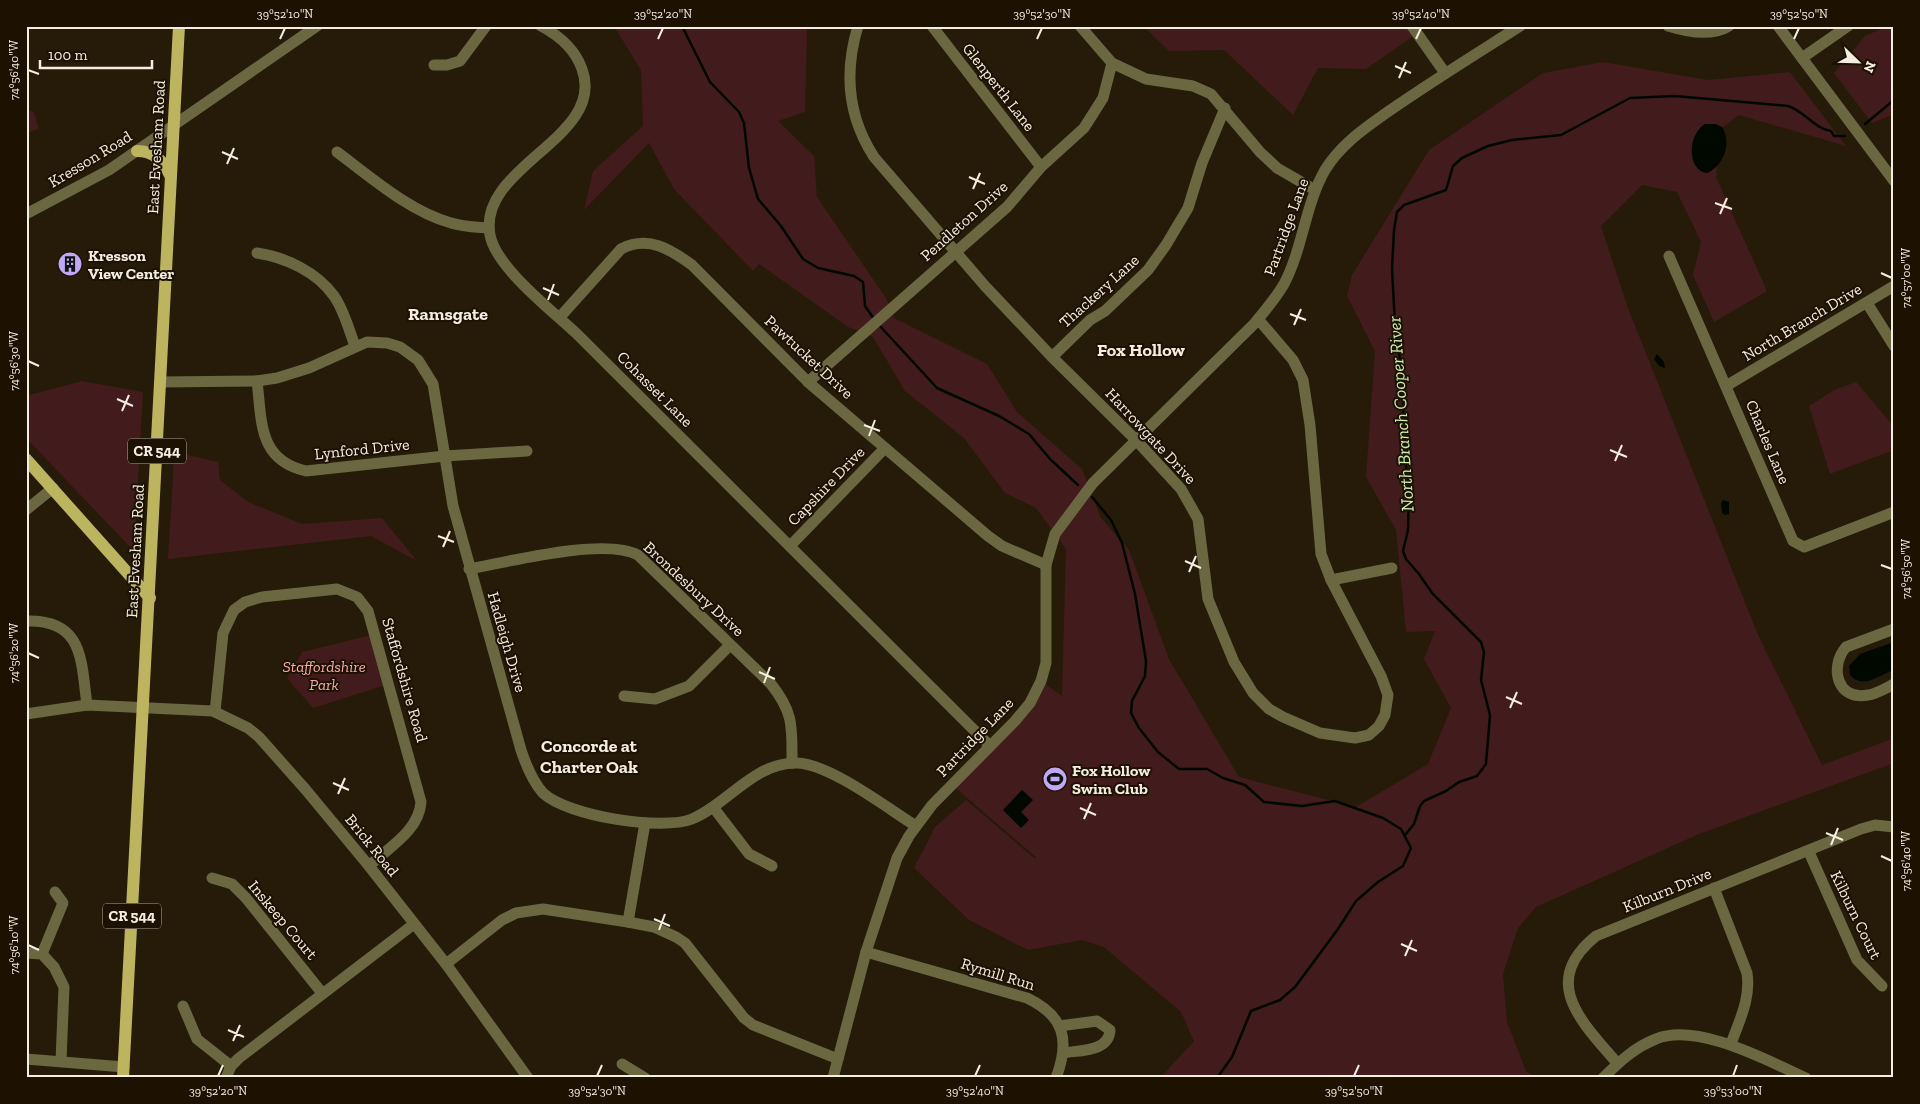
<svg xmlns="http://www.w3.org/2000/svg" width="1920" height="1104" viewBox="0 0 1920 1104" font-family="'Zilla Slab',serif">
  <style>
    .green { fill: #421b1c }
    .water { fill: #000800 }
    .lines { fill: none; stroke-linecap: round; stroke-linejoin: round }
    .stream { stroke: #000800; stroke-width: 2.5 }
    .minor { stroke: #6b6841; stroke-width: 11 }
    .major { stroke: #bcb45f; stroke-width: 12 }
    .ticks { fill: none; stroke: #f5ede2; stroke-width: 2 }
    .labels { text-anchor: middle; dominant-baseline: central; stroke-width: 4; stroke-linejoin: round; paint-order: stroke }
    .shield { fill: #1d1102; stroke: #b4ab9f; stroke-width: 1 }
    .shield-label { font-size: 15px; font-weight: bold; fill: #f5ede2 }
    .street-label { font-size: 16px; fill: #f5ede2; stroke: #1d1102 }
    .poi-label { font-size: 16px; font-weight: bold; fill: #f5ede2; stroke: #1d1102; text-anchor: start }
    .park-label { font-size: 16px; font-style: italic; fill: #faa9a7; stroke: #1d1102 }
    .neighbourhood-label { font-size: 18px; font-weight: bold; fill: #f5ede2; stroke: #1d1102 }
    .water-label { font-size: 18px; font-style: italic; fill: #caefac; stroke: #1d1102 }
    .neatline { fill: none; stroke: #f5ede2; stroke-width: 2 }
    .ticks-label { font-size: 12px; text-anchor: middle; fill: #f5ede2 }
  </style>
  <rect width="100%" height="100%" fill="#261b08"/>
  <g class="green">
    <polygon points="614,26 803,26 807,30 805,112 778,121 814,156 817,197 886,298 894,318 987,364 1017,412 1082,469 1101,518 1129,550 1169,659 1239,777 1356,807 1428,764 1451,708 1424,659 1435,631 1406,632 1396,530 1366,477 1375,351 1347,296 1352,275 1429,150 1543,73 1603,62 1708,80 1790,72 1846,146 1739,115 1722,128 1716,177 1767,291 1714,322 1693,275 1701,242 1677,192 1642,185 1601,226 1628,308 1758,635 1822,765 1894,738 1894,763 1699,834 1536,907 1518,928 1503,974 1507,1022 1526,1071 1536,1078 1160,1078 1194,1041 1181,1012 1104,947 1082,940 1028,950 969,920 914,868 935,827 966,800 1034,858 1037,858 952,785 990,746 1041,681 1062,696 1066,549 1036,508 1005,493 964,438 905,391 873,337 848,327 759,264 753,271 674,189 649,143 584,210 593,171 643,126 641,70"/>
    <polygon points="1143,26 1428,26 1366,69 1318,68 1293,115 1224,50 1169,51"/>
    <polygon points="1888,26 1894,26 1894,114 1872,123 1834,73 1865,36"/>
    <polygon points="27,105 28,109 34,113 39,129 26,133"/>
    <polygon points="82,381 143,392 134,551 26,438 26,396"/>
    <polygon points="1856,382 1894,427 1894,450 1830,474 1809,406 1834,390"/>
    <polygon points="175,441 183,454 218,462 220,480 248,502 302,524 382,518 417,561 371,536 168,559"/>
    <polygon points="375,634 389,684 313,708 287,678 302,652"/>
  </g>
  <g class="water">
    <path d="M1705 124H1716L1722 127C1732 142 1724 166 1707 173 1687 171 1687 135 1705 124Z"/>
    <polygon points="1657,354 1664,362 1665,368 1659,366 1654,359"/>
    <polygon points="1723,500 1729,502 1729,514 1725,515 1722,513 1721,503"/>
    <path d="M1894 642V670C1878 675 1864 690 1850 675L1849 666 1860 654Z"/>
    <polygon points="1022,790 1033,800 1021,812 1029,820 1021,828 1003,810"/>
  </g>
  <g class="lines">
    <g class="stream">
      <polyline points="682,26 710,82 739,112 744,123 749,168 758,199 781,226 803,259 818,268 854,276 863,282 865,306 874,319"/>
      <polyline points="1865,124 1894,100"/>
      <polyline points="879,325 937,388 999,416 1029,434 1050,459 1078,485"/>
      <polyline points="1092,497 1111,520 1122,543 1135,594 1146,661 1145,676 1132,701 1131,713 1139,728 1158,752 1179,769 1207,769 1223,778 1245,785 1264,802 1302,806 1335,801 1383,818 1401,829 1411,848 1403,866 1378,882 1356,901 1338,929 1295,987 1280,1000 1251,1011 1232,1057 1217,1078"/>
      <path d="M1405 835 1414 824 1420 806 1424 801 1446 791 1459 782 1477 776 1486 764 1490 715 1481 680 1484 652 1481 642 1432 593 1419 574 1406 559 1403 551 1408 530 1409 487 1405 460 1402 375 1395 324 1392 269 1394 230 1397 212 1404 205 1446 190 1453 166 1462 158 1488 146 1512 140 1561 135 1630 98 1675 96 1788 106C1804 111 1815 129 1831 131L1834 136H1845"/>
    </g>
    <g class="minor">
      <path d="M541 26C560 36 575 49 582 69 607 138 477 166 490 235 496 268 554 312 579 336L990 746"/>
      <path d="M858 26C844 72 848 117 874 157L985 286 1052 357 1136 440 1181 489 1198 519 1208 599 1234 662 1253 693 1269 709 1283 717 1320 733 1355 738 1369 735 1379 726 1385 715 1388 695 1381 676 1331 580 1321 554 1310 425 1303 380 1293 360 1258 319"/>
      <polyline points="932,26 1041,167"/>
      <polyline points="1080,26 1112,63 1146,79 1193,86 1211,94 1260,152 1277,168 1315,190"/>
      <polyline points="1412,26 1445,73"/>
      <path d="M1668 26C1687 32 1711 37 1729 26"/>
      <polyline points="1778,26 1894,181"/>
      <polyline points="1802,58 1848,26"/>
      <polyline points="434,65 447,65 460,61 486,26"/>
      <path d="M337 152C372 178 409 211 451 223 463 227 477 227 489 228"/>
      <polyline points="26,214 109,170 317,26"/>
      <path d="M257 253C285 257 317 272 334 296 344 310 349 330 355 346"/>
      <polyline points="1669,256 1793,541 1804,547 1894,512"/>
      <polyline points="1867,303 1894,346"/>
      <path d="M560 317 621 249C648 235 670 249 692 265L808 382 988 536 1002 546 1046 565"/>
      <polyline points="1052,357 1090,320 1105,311 1148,270 1166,245 1188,208 1202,163 1225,108"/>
      <path d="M257 381C262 422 258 460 306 471L445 456 527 451"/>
      <path d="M160 382 257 381 277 378 309 368 367 342 387 343 400 347 418 360 433 384 453 506 521 750C526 765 532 781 543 793 567 816 662 831 692 819 728 804 754 762 797 763 830 764 887 808 916 826"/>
      <polyline points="808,382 1007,207 1041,167 1084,128 1103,98 1112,63"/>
      <polyline points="1726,386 1894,286"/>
      <polyline points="26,510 53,488"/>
      <polyline points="790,546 885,448"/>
      <path d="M469 569C508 562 604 537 638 555L771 684C794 713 792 727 792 763"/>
      <polyline points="1331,580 1392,568"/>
      <path d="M26 621C84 619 81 661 87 705"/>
      <path d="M1894 629 1846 647C1829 667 1837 701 1868 695 1876 694 1886 688 1894 684"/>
      <polyline points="624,696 655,699 689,686 730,645"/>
      <path d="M215 712 223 633 234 610 245 602 262 597 337 589 357 597 368 611 421 802C419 831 388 848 369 866"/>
      <polyline points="26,714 87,705 213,711 248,728 259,737 306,790 369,866 446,964 528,1078"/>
      <polyline points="713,807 749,854 772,866"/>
      <polyline points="1809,852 1857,960 1882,986"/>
      <polyline points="212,878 232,884 246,898 322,993"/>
      <path d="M1714 888 1747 973C1751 999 1739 1021 1731 1044"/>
      <polyline points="628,922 645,823"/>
      <path d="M866 952 1027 998C1065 1016 1070 1041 1056 1078"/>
      <polyline points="26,953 42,954 54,967 64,987 61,1061"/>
      <polyline points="42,954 63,903 55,892"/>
      <polyline points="446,964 502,920 516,913 543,909 628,922 654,927 676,937 685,943 744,1018 753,1025 838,1059"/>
      <polyline points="183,1006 197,1039 231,1066"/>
      <path d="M1059 1026 1097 1021 1110 1030C1109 1052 1080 1050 1063 1053"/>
      <polyline points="26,1059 124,1067"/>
      <path d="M1617 1063C1582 1022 1539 982 1596 936L1861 829 1875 825 1894 827"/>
      <polyline points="622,1064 645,1078"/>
      <polyline points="226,1078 231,1066 239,1058 414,924"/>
      <path d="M833 1078 866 952 897 858 909 836 932 805 1015 721 1030 703 1041 681 1046 663V565L1055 534 1093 483 1254 324C1265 311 1276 298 1284 284 1303 248 1305 205 1325 170 1341 144 1365 128 1389 111 1432 81 1476 54 1520 26"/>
      <path d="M1603 1078C1619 1062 1635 1047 1656 1039 1697 1022 1768 1061 1806 1078"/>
    </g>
    <g class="major">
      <path d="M137 151C154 151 163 161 170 175"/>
      <polyline points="26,459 150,598"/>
      <polyline points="123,1078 179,26"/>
    </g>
  </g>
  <path class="ticks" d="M280 39 285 28M658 39 663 28M1037 39 1042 28M1416 39 1421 28M1794 39 1799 28M1395 66 1411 73M28 70 39 74M1399 78 1406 62M222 152 238 159M227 164 234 148M969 177 985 184M973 189 980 173M1715 203 1732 209M1720 214 1727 198M1881 273 1892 278M543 288 559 295M548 300 554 284M1290 314 1306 320M1294 325 1301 309M28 361 39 366M117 399 133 406M122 411 129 395M864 425 880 431M869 436 875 420M1610 450 1627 457M1615 461 1622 445M438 536 454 542M443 547 450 531M1185 561 1201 568M1881 565 1892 569M1189 572 1196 556M28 653 39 658M759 672 775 679M764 683 770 667M1506 697 1522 704M1510 708 1517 692M333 783 349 790M338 794 345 778M1080 808 1096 815M1084 819 1091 803M1826 833 1843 840M1831 845 1838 828M1881 856 1892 861M654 919 670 926M659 930 665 914M1401 944 1417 951M28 945 39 950M1405 956 1412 940M228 1030 244 1037M233 1041 240 1025M218 1076 223 1065M597 1076 602 1065M975 1076 980 1065M1354 1076 1359 1065M1733 1076 1737 1065"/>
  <defs>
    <symbol id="building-disc" viewBox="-11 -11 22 22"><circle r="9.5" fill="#bfa9f4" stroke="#1d1102"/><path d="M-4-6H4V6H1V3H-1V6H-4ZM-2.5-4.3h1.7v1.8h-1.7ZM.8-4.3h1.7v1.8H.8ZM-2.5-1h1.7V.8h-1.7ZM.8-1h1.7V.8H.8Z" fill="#111"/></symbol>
    <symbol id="stadium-disc" viewBox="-11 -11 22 22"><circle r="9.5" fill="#bfa9f4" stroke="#1d1102"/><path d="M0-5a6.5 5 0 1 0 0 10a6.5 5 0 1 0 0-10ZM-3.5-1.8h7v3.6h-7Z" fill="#111"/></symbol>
  </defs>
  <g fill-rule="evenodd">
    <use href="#building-disc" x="56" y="250" width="28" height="28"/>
    <use href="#stadium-disc" x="1041" y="765" width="28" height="28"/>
  </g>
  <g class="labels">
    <g class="shield">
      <rect x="128" y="438.5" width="58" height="25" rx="4"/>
      <rect x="103" y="903.5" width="58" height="25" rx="4"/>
    </g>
    <g class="shield-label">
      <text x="157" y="451">CR 544</text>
      <text x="132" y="916">CR 544</text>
    </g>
    <g class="street-label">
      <text transform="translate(999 87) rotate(52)">Glenperth Lane</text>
      <text transform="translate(156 147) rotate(-87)">East Evesham Road</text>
      <text transform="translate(90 159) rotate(-31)">Kresson Road</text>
      <text transform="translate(964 221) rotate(-42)">Pendleton Drive</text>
      <text transform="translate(1286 227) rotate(-70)">Partridge Lane</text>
      <text transform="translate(1099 291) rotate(-42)">Thackery Lane</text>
      <text transform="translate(1802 322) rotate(-31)">North Branch Drive</text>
      <text transform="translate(809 357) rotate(43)">Pawtucket Drive</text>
      <text transform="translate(655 389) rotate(45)">Cohasset Lane</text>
      <text transform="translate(1151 436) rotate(47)">Harrowgate Drive</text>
      <text transform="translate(1768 442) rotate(67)">Charles Lane</text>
      <text transform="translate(362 449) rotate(-6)">Lynford Drive</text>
      <text transform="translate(826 486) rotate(-46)">Capshire Drive</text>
      <text transform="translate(135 551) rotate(-87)">East Evesham Road</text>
      <text transform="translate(694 589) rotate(43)">Brondesbury Drive</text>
      <text transform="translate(507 642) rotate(74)">Hadleigh Drive</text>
      <text transform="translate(405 680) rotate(74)">Staffordshire Road</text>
      <text transform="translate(975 737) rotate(-46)">Partridge Lane</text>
      <text transform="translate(372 845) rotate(51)">Brick Road</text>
      <text transform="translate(1667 890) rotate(-22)">Kilburn Drive</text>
      <text transform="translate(1856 915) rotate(64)">Kilburn Court</text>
      <text transform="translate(283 920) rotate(50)">Inskeep Court</text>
      <text transform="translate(998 974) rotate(17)">Rymill Run</text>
    </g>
    <g class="poi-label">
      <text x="88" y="255">Kresson<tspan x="88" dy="18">View Center</tspan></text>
      <text x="1072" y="770">Fox Hollow<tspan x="1072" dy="18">Swim Club</tspan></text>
    </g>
    <g class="park-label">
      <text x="324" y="666">Staffordshire<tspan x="324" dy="18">Park</tspan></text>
    </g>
    <g class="neighbourhood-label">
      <text x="448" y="314">Ramsgate</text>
      <text x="1141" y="350">Fox Hollow</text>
      <text x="589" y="746">Concorde at<tspan x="589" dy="21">Charter Oak</tspan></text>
    </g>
    <g class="water-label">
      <text transform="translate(1401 414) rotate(-94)">North Branch Cooper River</text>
    </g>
  </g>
  <rect width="1920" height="1104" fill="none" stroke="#1d1102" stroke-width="55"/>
  <g transform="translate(1858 62) rotate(113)" stroke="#1d1102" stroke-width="4" paint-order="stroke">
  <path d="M0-4L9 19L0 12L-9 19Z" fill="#f5ede2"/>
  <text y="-8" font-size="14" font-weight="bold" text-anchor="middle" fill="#f5ede2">N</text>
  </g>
  <path d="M40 60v8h112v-8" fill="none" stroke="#f5ede2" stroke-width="2.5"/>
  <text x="48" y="60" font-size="15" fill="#f5ede2" stroke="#1d1102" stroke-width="4" paint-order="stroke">100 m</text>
  <rect x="28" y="28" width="1864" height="1048" class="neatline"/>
  <g class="ticks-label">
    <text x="285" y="18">39°52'10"N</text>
    <text x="663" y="18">39°52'20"N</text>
    <text x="1042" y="18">39°52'30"N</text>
    <text x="1421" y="18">39°52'40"N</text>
    <text x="1799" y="18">39°52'50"N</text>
    <text transform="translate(14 70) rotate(-90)" y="4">74°56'40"W</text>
    <text transform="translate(1906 278) rotate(-90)" y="4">74°57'00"W</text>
    <text transform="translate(14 361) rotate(-90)" y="4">74°56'30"W</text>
    <text transform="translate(1906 569) rotate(-90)" y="4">74°56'50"W</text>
    <text transform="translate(14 653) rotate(-90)" y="4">74°56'20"W</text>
    <text transform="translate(1906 861) rotate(-90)" y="4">74°56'40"W</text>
    <text transform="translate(14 945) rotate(-90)" y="4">74°56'10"W</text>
    <text x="218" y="1095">39°52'20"N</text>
    <text x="597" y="1095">39°52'30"N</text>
    <text x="975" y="1095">39°52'40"N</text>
    <text x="1354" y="1095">39°52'50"N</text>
    <text x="1733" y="1095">39°53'00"N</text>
  </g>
</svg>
